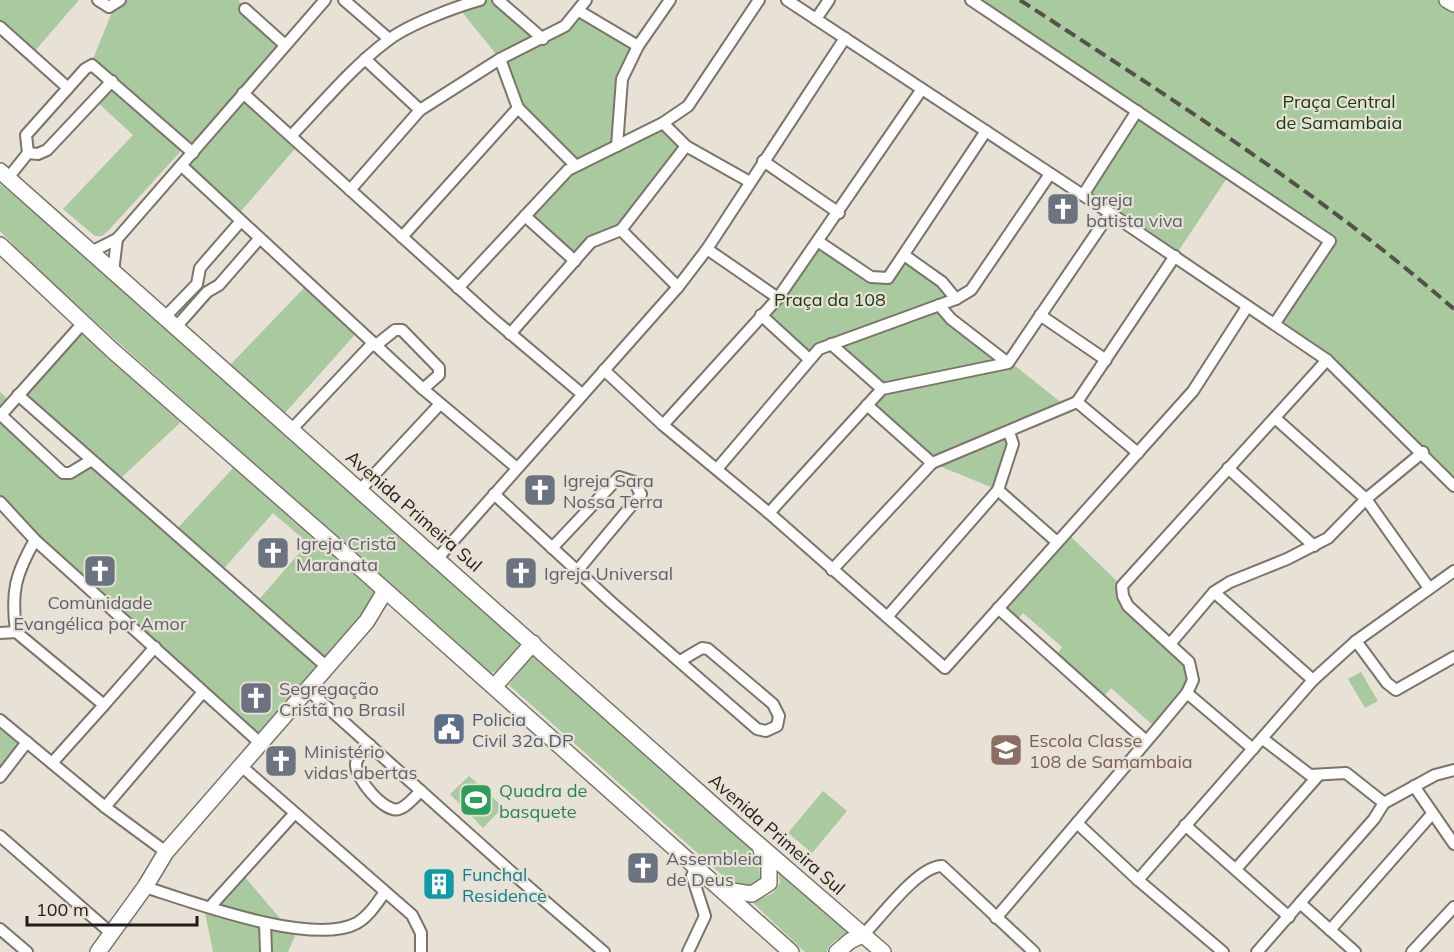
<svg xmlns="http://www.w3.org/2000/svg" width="1454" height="952" viewBox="0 0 1454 952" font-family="Mulish,sans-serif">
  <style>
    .green { fill: #a9c99f; fill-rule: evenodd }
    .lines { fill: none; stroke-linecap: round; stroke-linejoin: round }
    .street-casing { stroke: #7b746a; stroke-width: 14 }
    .secondary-casing { stroke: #7b746a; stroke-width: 18 }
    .street { stroke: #fff; stroke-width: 10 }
    .secondary { stroke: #fff; stroke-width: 15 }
    .rail { stroke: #54504a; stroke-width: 4; stroke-dasharray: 12 6; stroke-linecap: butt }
    .labels { text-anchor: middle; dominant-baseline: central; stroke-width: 4.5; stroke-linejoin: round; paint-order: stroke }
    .park-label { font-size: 18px; fill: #1a380f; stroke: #e8e1d5 }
    .worship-label { font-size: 18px; fill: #5b616d; stroke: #e8e1d5; text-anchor: start }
    .street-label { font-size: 18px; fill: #201d19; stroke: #e8e1d5 }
    .service-label { font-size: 18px; fill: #4e5e75; stroke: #e8e1d5; text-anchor: start }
    .education-label { font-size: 18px; fill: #785e54; stroke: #e8e1d5; text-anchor: start }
    .leisure-label { font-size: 18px; fill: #27864d; stroke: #e8e1d5; text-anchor: start }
    .culture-label { font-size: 18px; fill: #0d838f; stroke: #e8e1d5; text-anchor: start }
  </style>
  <rect width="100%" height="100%" fill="#e8e1d5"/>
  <g class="green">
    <polygon points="0,0 79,0 33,53 0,24"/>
    <polygon points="124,0 238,0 285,45 244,93 299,144 235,218 182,166 193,153 91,64 112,12"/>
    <polygon points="480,0 498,0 543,39 579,11 638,46 622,80 617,145 663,123 686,146 614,231 575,261 525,216 574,165 518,108 500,59 458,7"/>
    <polygon points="971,0 1439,0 1454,10 1454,488 1351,382 1275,323 1329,241 1231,172 1175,256 1083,195 1137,111"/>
    <polygon points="113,84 180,147 180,152 108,231 102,236 95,236 63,209 133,135 97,102"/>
    <polygon points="0,184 78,248 519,638 520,644 500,669 490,674 44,276 0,231"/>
    <polygon points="819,242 875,279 888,278 904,255 956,299 939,305 1068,408 1009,432 1013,444 998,490 932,463 867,405 881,389 831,344 809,359 761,315"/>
    <polygon points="308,284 359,330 284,414 229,366"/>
    <polygon points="80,330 183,420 120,479 20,396"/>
    <path d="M0 392 12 403 4 414 68 473 84 456 175 531 235 466 392 595 260 740 0 502ZM273 513 308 543 255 604 220 573Z"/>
    <polygon points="1066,532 1122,586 1123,596 1194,675 1157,729 1111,688 1101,700 1054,659 1062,647 1023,613 1014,623 998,608"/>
    <path d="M536 651 755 848 759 858 760 879C750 888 743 888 731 883L509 685Z"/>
    <polygon points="1361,672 1378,701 1365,708 1348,679"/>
    <polygon points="0,725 21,743 0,767"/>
    <polygon points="469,776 503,807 483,828 450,794"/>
    <polygon points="823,791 847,811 812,853 788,833"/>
    <path d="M778 868 854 933C843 936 830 940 827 952H805L753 903 773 893 780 883Z"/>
    <polygon points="239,870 295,936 288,952 213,952 204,908"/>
  </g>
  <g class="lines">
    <defs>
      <g id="street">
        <polyline points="98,0 109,7 120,0"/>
        <polyline points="344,0 389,39"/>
        <polyline points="498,0 543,39"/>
        <polyline points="787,0 1110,213 1327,360 1454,486"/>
        <polyline points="971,0 1330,241 1275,323"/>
        <polyline points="245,9 285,45"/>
        <polyline points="579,11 638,46"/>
        <polyline points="816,19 829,0"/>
        <polyline points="0,27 68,88"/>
        <polyline points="365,59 420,110"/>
        <polyline points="243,93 492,318 582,394"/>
        <polyline points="518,108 575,165"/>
        <polyline points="663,123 686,146 750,182"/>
        <path d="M291 136C322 104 351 68 387 41 407 25 455 7 480 0"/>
        <polyline points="617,146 622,79 638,46 670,0"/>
        <polyline points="28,153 26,135 85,69 92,65 193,153"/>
        <polyline points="28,153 38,154 47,150 112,81"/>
        <polyline points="763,161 839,213"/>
        <polyline points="182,166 423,389 517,468"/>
        <polyline points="8,178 28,153"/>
        <polyline points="350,190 420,110 500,59 565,26 586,0"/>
        <polyline points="1083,195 1137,111"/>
        <polyline points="525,216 575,261"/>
        <polyline points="402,237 518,108 500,59"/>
        <polyline points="819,242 871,277 888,278 986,131"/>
        <polyline points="707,249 778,298"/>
        <polyline points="91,252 117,239 325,0"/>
        <polyline points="904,255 942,282 956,299"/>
        <polyline points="113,272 117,239"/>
        <polyline points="678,287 621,230 686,146"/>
        <polyline points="458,288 568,170 663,123 688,106 759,0"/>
        <polyline points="939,305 951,319 1008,363"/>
        <polyline points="761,315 809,359"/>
        <polyline points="1040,315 1106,360"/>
        <polyline points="165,317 197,284 200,268 240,222"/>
        <polyline points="83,323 1,415 63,473 70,473 90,461"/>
        <polyline points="176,327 207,292 219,285 259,239"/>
        <polyline points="510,334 591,242 621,230"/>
        <polyline points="831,344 882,389"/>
        <polyline points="375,346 395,330 402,330 439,368 439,375 423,389"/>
        <polyline points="604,370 663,425 769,513 945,668 1193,391 1247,307"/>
        <polyline points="18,395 327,667"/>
        <polyline points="1077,402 1138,453"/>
        <polyline points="867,405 932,463"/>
        <polyline points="1275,418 1366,499 1429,588"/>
        <polyline points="663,425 778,298 922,89"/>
        <polyline points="291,430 373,343"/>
        <polyline points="1228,468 1314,546"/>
        <polyline points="717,469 819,349 956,299 971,290 1050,174"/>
        <polyline points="360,490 440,404"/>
        <polyline points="998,490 1057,542"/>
        <polyline points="494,494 611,602 757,729 766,731 777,726 779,716 773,704 708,649 702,648 680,661"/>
        <polyline points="0,502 35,540 259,742"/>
        <polyline points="769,513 882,389 1008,363 1110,213"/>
        <polyline points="552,548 619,477 634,482 641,494 577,571"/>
        <polyline points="438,558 678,287 707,249 845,38"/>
        <polyline points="832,570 932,463 1077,402 1175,256"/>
        <polyline points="1214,592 1313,680"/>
        <polyline points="998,608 1146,741"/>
        <polyline points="887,617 998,490 1013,444 1009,432"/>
        <path d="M16 632C11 592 15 575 35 540"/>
        <polyline points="0,633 16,632 104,705 155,647"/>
        <polyline points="1356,641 1387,683 1396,690 1454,657"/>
        <polyline points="1170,644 1214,592 1230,582 1287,559 1328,538 1366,499 1423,452"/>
        <polyline points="307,689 518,878 604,952"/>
        <polyline points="1187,693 1253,749"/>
        <polyline points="0,720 105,807 166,852"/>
        <polyline points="1263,739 1310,775 1346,773 1384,803 1435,775 1454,770"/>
        <path d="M370 745C366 750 356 757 356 764 355 778 385 814 399 809 407 807 415 796 421 791"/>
        <polyline points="52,763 104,705"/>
        <polyline points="240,765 412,915 421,933 421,952"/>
        <polyline points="0,777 27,742"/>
        <polyline points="1414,786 1454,844"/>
        <polyline points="105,807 203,692"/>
        <polyline points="1077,823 1138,880"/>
        <polyline points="1185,825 1289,917"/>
        <polyline points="0,836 112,934"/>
        <polyline points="1236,869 1317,777"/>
        <path d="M145 887C192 902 313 947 357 923 369 916 377 903 385 892"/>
        <polyline points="1300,903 1374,819 1384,803"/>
        <polyline points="210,907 294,814"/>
        <polyline points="996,918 1157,729 1187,693 1193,680 1189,662 1128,606 1123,596 1122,586 1327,360"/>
        <polyline points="265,923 266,952"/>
        <polyline points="0,929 27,952"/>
        <polyline points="1330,930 1432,814"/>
        <path d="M864 934C881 917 918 866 942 866L1034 952"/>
        <polyline points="688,952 705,916 692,876 696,866"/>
        <polyline points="1223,952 1138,880 1313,680 1356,641 1454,571"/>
        <polyline points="1257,952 1300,903 1355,952"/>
        <polyline points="1412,952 1454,907"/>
      </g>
      <g id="secondary">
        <polyline points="1447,0 1454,4"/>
        <polyline points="0,171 736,825 883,952"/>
        <polyline points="0,245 112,350 331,542 791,952"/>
        <polyline points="494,687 533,643"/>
        <polyline points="725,890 752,894 769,883 769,865 761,850"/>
        <polyline points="98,952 145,887 166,852 367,621 385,591"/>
        <polyline points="837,952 850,941 864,934"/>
      </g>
    </defs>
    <use href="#street" class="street-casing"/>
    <use href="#secondary" class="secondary-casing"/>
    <use href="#street" class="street"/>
    <use href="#secondary" class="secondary"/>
    <path class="rail" d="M1020 0C1168 97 1320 192 1454 309"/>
  </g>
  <defs>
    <symbol id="church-square" viewBox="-11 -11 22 22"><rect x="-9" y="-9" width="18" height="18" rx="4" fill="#6b7280" stroke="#e8e1d5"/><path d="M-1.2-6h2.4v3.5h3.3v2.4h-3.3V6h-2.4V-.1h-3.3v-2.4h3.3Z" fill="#fff"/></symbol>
    <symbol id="civic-square" viewBox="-11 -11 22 22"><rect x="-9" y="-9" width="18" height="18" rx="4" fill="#5c6f8a" stroke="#e8e1d5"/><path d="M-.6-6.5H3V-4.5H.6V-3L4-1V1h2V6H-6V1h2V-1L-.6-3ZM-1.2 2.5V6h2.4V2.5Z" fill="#fff"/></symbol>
    <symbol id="school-square" viewBox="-11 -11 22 22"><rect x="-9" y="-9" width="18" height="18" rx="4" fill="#8d6e63" stroke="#e8e1d5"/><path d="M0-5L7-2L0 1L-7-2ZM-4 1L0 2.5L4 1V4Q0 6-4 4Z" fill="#fff"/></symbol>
    <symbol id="stadium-square" viewBox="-11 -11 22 22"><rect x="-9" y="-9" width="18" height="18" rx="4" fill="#2e9e5b" stroke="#e8e1d5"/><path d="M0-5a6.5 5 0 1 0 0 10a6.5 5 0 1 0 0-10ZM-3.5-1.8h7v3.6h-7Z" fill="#fff"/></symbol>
    <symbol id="building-square" viewBox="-11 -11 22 22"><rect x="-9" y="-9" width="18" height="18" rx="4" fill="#0f9aa8" stroke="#e8e1d5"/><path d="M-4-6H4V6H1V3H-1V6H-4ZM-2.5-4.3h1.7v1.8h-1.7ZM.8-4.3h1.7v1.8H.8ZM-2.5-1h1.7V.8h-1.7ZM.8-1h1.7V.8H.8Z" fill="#fff"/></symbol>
  </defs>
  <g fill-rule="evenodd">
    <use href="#church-square" x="1044" y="190" width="38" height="38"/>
    <use href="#church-square" x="521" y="471" width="38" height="38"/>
    <use href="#church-square" x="254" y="534" width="38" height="38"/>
    <use href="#church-square" x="81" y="552" width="38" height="38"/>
    <use href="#church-square" x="502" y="554" width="38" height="38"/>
    <use href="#church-square" x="237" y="679" width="38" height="38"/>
    <use href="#civic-square" x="430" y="710" width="38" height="38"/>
    <use href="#school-square" x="987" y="731" width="38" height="38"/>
    <use href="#church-square" x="262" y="742" width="38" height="38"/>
    <use href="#stadium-square" x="457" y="781" width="38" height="38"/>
    <use href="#church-square" x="624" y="849" width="38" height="38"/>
    <use href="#building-square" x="420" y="865" width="38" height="38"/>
  </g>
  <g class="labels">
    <g class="park-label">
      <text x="1339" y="101">Praça Central<tspan x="1339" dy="21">de Samambaia</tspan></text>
      <text x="830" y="299">Praça da 108</text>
    </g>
    <g class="worship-label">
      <text x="1086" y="199">Igreja<tspan x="1086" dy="21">batista viva</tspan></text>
      <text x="563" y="480">Igreja Sara<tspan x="563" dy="21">Nossa Terra</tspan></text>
      <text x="296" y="543">Igreja Cristã<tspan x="296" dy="21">Maranata</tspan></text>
      <text x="544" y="573">Igreja Universal</text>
      <text x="100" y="602" text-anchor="middle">Comunidade<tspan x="100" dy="21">Evangélica por Amor</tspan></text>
      <text x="279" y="688">Segregação<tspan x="279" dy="21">Cristã no Brasil</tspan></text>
      <text x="304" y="751">Ministério<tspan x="304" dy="21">vidas abertas</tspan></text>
      <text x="666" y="858">Assembleia<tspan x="666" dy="21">de Deus</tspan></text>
    </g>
    <g class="street-label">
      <text transform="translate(414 511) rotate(41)">Avenida Primeira Sul</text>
      <text transform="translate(777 834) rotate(41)">Avenida Primeira Sul</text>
    </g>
    <g class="service-label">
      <text x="472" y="719">Policia<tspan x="472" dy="21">Civil 32a DP</tspan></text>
    </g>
    <g class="education-label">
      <text x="1029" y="740">Escola Classe<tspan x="1029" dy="21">108 de Samambaia</tspan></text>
    </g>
    <g class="leisure-label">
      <text x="499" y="790">Quadra de<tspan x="499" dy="21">basquete</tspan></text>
    </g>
    <g class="culture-label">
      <text x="462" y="874">Funchal<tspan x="462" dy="21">Residence</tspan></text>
    </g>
  </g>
  <path d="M27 916v9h170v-9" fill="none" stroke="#201d19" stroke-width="3"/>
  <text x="36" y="916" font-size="18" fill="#201d19" stroke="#e8e1d5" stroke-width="4.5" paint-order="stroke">100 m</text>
</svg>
